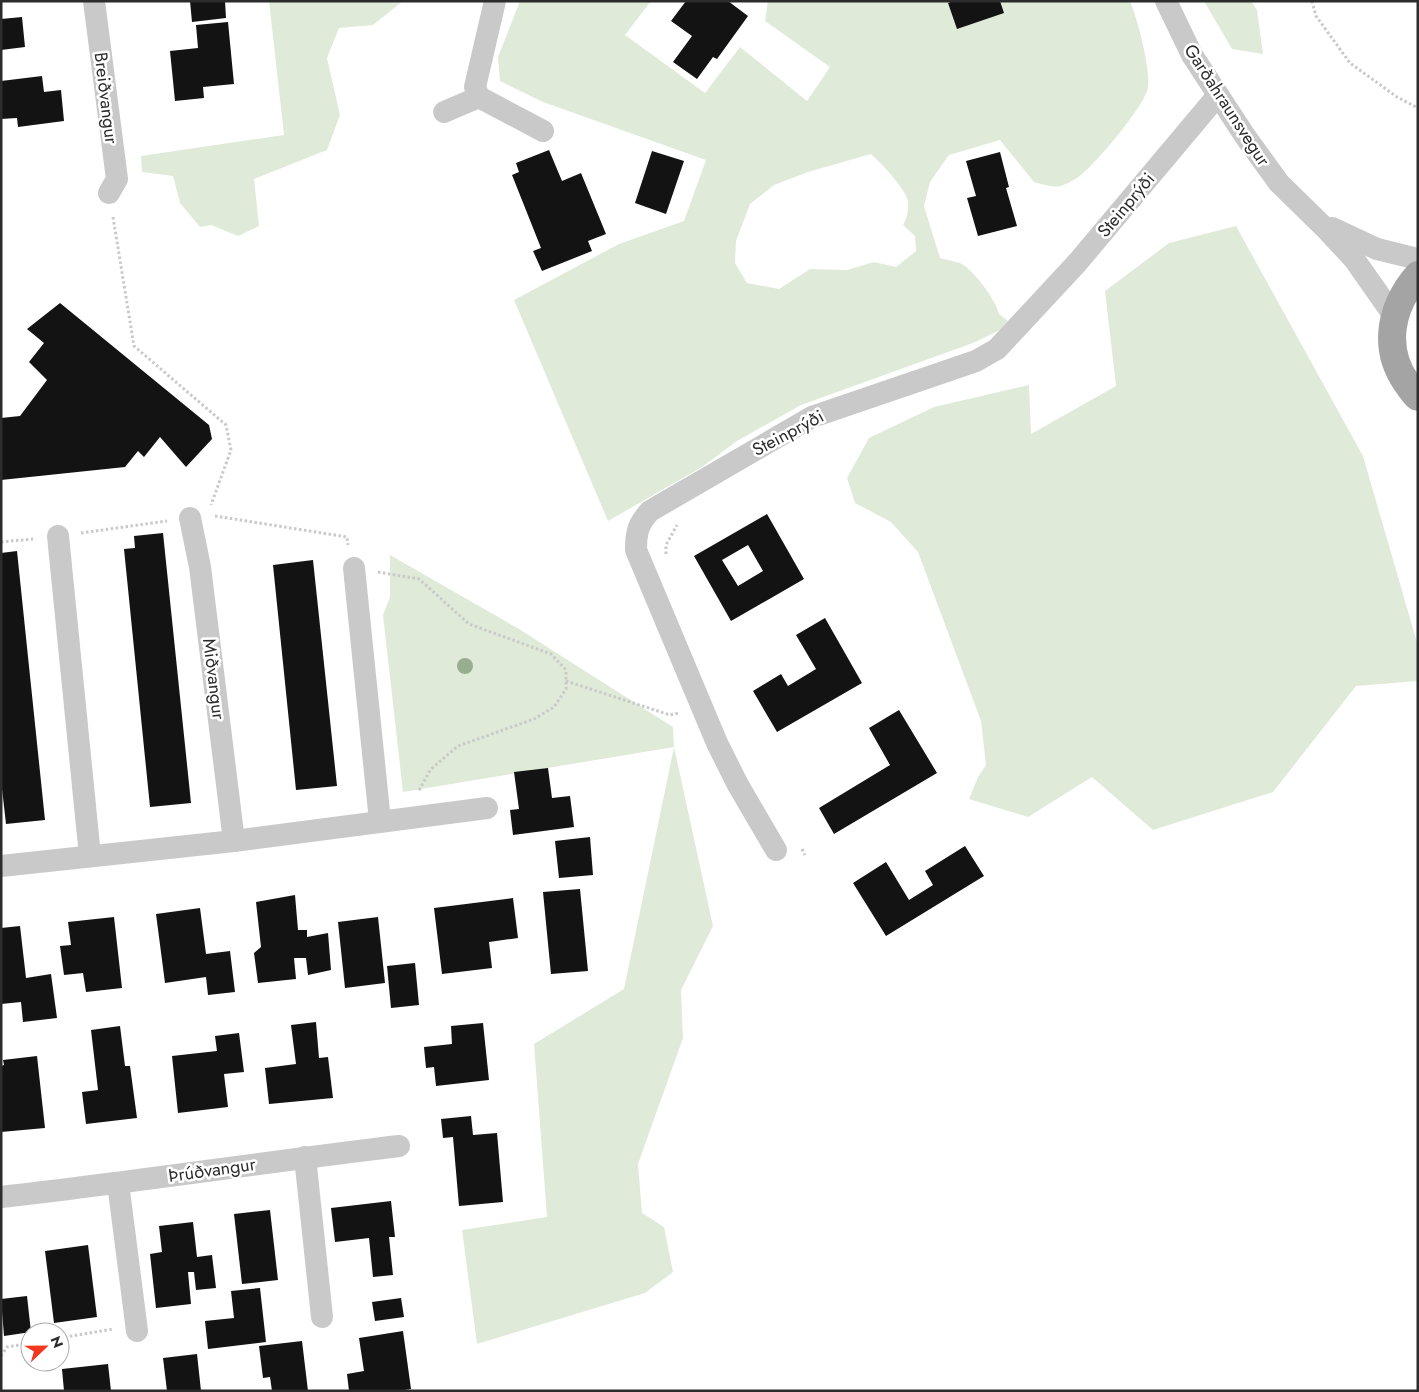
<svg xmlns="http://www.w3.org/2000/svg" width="1419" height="1392" viewBox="0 0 1419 1392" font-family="Jost,sans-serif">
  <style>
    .green { fill: #dfebd8; fill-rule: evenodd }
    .building { fill: #131313; fill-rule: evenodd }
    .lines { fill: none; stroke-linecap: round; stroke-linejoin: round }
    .path { stroke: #c9c9c9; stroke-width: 3; stroke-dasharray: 2.5 2.5; stroke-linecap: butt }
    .street { stroke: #c9c9c9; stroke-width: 22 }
    .primary { stroke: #a4a4a4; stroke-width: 28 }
    .tree { fill: #99ad91 }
    .labels { text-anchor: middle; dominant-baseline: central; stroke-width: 5; stroke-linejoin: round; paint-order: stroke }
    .street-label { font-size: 18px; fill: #2c2c2c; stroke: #fff }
  </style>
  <rect width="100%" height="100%" fill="#fff"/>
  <g class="green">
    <polygon points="269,1 403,1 373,25 339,28 327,58 340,115 327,150 254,179 259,226 238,236 211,225 200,227 180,203 173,176 142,172 141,156 284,135"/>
    <path d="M520 1H651L625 35 705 93 740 47 807 101 830 67 765 21 768 1H1130C1137 17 1153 76 1147 91 1140 111 1098 161 1081 175 1076 179 1067 184 1061 186 1054 188 1042 184 1034 182L1000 140 949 155 930 182 924 206 940 258C946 260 954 261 960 263 973 269 996 300 999 314L1008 321 1000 330 973 343 801 405 737 441 702 467 608 521 514 300 619 244 684 221 706 160 543 102 500 81 498 57ZM871 154C882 164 901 184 907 198 910 206 907 218 903 225L915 236 916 251 896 267 874 262 847 270 810 269 779 289 747 283 735 263 736 241 750 204 774 185 808 172Z"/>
    <polygon points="1204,1 1251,1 1257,10 1263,54 1232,49"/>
    <polygon points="1236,226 1363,456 1418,646 1418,681 1356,686 1273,792 1153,830 1092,777 1028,817 969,799 978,777 986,765 981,721 918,552 891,522 855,503 847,478 869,438 934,407 1029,385 1031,434 1116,386 1105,291 1169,243"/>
    <polygon points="390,555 519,629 673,727 674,747 713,926 681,990 683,1038 638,1164 642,1213 664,1227 673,1272 645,1293 477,1344 462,1230 547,1217 534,1044 624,989 674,747 403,792 383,615 390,597"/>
  </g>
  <g class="building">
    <polygon points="190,1 225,1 226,18 192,22"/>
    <polygon points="686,1 728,1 748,16 717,59 713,57 697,79 673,62 692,36 671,21"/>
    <polygon points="953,1 1000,1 1004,13 957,29 948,3"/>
    <polygon points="22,17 25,47 1,50 1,19"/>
    <polygon points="228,22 234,84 203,87 204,98 175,101 170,51 198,48 196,25"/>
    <polygon points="42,76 44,92 61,90 64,121 18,127 17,118 1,119 1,81"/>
    <polygon points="549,150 562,181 581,173 606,234 588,241 592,251 542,271 533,251 541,248 512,175 519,172 516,163"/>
    <polygon points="652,151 684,161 666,214 635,203"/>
    <polygon points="1000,152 1009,187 1006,188 1017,226 978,236 967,198 976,196 966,161"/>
    <polygon points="60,303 209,425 212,439 186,467 160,437 144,457 138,451 125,467 1,480 1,418 20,416 47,380 29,362 44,343 27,329"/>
    <path d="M767 514 804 579 731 621 694 556ZM748 545 763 571 738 586 722 560Z"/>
    <polygon points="163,533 191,803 150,807 124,549 135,548 134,536"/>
    <polygon points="17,551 45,820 6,824 1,780 1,553"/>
    <polygon points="313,560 337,786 296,790 273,565"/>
    <polygon points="825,618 862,683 777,732 753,691 781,674 788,686 816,669 796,635"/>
    <polygon points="899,710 937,773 834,834 819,808 890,765 869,728"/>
    <polygon points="548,768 552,798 570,796 574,827 513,835 510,810 519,809 514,772"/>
    <polygon points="590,837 593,875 559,878 555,841"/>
    <polygon points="965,846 984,876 886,936 853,883 886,862 909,900 933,885 925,871"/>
    <polygon points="580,889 588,971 551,974 543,892"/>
    <polygon points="295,895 298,930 307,930 307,937 328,933 331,970 308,975 306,958 294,958 296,979 258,983 254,953 261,947 256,902"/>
    <polygon points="513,898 518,938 489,942 492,968 442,974 434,908"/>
    <polygon points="200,908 206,954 230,951 235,992 208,995 206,977 165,983 156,914"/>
    <polygon points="114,917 122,988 86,992 83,973 64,975 60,946 71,945 68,922"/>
    <polygon points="378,917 385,983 345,988 338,922"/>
    <polygon points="20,926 26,978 51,974 57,1018 23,1022 21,1002 1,1004 1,928"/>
    <polygon points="415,963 419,1005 391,1008 387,966"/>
    <polygon points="316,1022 319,1058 328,1057 333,1098 269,1104 265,1068 296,1064 291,1025"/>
    <polygon points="483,1023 489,1080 436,1086 434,1067 426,1068 424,1047 452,1044 451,1026"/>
    <polygon points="120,1026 125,1066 130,1066 137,1118 86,1124 82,1092 98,1090 91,1030"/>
    <polygon points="239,1033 244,1072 224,1074 228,1107 178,1113 172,1056 217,1051 215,1036"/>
    <polygon points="37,1056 45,1128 1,1132 1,1066 4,1065 3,1060"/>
    <polygon points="471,1116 473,1135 497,1133 503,1202 459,1206 453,1137 443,1138 441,1119"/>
    <polygon points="391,1201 395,1237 389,1237 393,1275 373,1277 369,1238 335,1242 331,1208"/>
    <polygon points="270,1210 278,1280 242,1284 234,1214"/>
    <polygon points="193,1222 197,1257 212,1255 216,1288 196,1290 194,1272 188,1272 191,1304 156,1308 150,1254 162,1252 159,1226"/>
    <polygon points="88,1245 97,1317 54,1323 45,1251"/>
    <polygon points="260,1288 266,1342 208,1349 205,1321 234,1318 231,1291"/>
    <polygon points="27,1296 31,1332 4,1336 1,1299"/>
    <polygon points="401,1298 404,1317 375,1321 372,1302"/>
    <polygon points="403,1331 411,1389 398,1391 349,1391 347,1374 364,1371 359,1338"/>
    <polygon points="302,1341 308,1391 272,1391 270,1377 263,1378 259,1346"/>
    <polygon points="197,1354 201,1391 167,1391 163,1358"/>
    <polygon points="108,1364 111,1391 64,1391 62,1369"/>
  </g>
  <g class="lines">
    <g class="path">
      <polyline points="1312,1 1316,16 1350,63 1397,97 1418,108"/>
      <polyline points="113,217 134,346 226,425 231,450 211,505"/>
      <polyline points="215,516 347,537 348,545"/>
      <polyline points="81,533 167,521"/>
      <polyline points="1,542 33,539"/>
      <polyline points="666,554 666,545 677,525"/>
      <polyline points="378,572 419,579 469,624 551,654 566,670 566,689 554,707 534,719 458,746 431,769 418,792"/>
      <polyline points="566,681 670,715 679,713"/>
      <polyline points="802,849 805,855"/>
      <polyline points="60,1338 113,1329"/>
      <polyline points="1,1356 7,1347 30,1343"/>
    </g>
    <g class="street">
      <polyline points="94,1 117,179 109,193"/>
      <polyline points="495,1 475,87 479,97 543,131"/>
      <polyline points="1166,1 1192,55 1245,136 1279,183 1327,230 1354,259 1394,316"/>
      <polyline points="444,112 479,97"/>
      <polyline points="1332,228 1377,249 1418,259"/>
      <polyline points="190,518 200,567 234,841"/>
      <polyline points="58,536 90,856"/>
      <polyline points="354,568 380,821"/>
      <path d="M776 850 738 785 717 743 636 550C636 532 638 524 650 511L812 417 976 361 997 349 1077 263 1218 95"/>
      <polyline points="1,866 234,841 487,808"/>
      <polyline points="305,1157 322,1317"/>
      <polyline points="118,1183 137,1331"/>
      <path d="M1 1197C134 1182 266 1162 399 1146"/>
    </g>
    <path class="primary" d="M1418 275C1391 306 1382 347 1406 382 1410 387 1413 393 1418 397"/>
  </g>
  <circle class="tree" cx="465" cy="666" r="8"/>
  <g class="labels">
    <g class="street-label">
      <text transform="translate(106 98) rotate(83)">Breiðvangur</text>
      <text transform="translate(1227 105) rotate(57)">Garðahraunsvegur</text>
      <text transform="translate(1126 205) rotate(-50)">Steinprýði</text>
      <text transform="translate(788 433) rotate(-28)">Steinprýði</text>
      <text transform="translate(214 679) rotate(83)">Miðvangur</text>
      <text transform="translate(212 1170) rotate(-8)">Þrúðvangur</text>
    </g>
  </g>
  <rect width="1419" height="1392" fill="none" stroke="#2c2c2c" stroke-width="5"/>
  <g transform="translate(45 1347) rotate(68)"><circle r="24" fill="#ffffff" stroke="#ababab"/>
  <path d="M0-4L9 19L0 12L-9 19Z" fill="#f2371f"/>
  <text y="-8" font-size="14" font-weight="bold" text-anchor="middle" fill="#2c2c2c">N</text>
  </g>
</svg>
